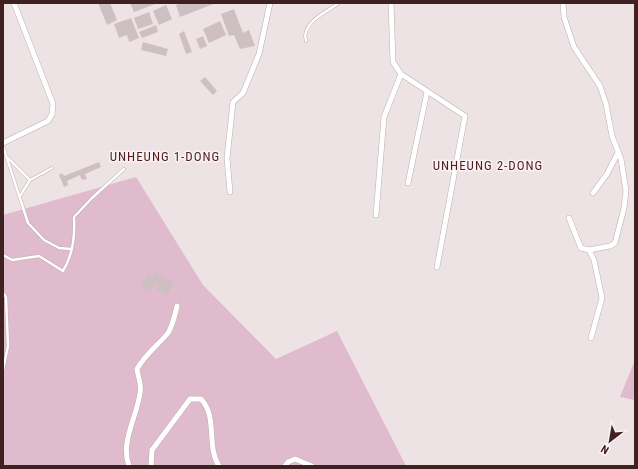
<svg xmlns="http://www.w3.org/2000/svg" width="638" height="469" viewBox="0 0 638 469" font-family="'Roboto Condensed',sans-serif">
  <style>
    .green { fill: #e0bacd }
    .building { fill: #cebfc2 }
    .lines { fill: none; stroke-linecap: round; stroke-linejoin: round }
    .lane-casing { stroke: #bdadae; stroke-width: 3.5 }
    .street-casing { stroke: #bdadae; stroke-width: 6 }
    .lane { stroke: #fff; stroke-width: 2.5 }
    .street { stroke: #fff; stroke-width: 5 }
    .labels { text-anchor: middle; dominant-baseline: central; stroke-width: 3; stroke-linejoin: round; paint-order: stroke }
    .neighbourhood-label { font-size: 13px; letter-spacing: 1px; fill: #531c1c; stroke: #faf3f5 }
  </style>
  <rect width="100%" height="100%" fill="#ede3e5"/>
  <g class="green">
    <polygon points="136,177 203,285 276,359 337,331 406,466 3,466 3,215"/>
    <polygon points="635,360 635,400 620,397"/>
  </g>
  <g class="building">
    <polygon points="98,3 110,3 117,20 107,25"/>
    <polygon points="130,3 158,3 134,12"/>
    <polygon points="182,3 216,3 180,17 176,5"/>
    <polygon points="166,5 172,19 159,25 153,11"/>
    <polygon points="234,9 243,33 249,30 255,46 240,49 234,35 229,36 221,14"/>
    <polygon points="149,12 153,24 138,29 134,18"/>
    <polygon points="131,18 139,38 129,42 127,35 119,38 114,24"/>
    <polygon points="220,21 226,35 209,43 203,29"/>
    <polygon points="156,25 158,32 142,38 139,32"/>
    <polygon points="184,31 192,52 186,54 179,34"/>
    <polygon points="203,36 207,46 200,49 196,39"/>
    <polygon points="143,42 168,49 166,56 141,50"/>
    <polygon points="205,77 217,91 213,95 200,81"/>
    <polygon points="99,162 101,167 85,174 87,179 82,180 80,175 67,181 68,185 64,187 59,175 62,173 64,176"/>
    <polygon points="156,272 174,283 167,295 157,290 159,287 155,284 150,292 140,286 148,274 153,277"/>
  </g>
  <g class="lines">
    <defs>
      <g id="lane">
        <path d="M306 41C300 23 328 11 339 3"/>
        <polyline points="3,146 28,223 44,240 59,248 71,249"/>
        <polyline points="8,158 30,180"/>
        <polyline points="20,196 30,180 52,168"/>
        <path d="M3 255 12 260 39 256 63 271C73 255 75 236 74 217L92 198 124 169"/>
        <polyline points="3,293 6,297 8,346 3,370"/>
      </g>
      <g id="street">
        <polyline points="391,3 393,62 401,74 465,116 437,267"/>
        <polyline points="563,3 564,17 574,47 600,86 606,104 612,136 621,159 626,191 624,208 615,243 610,246 589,250"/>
        <polyline points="3,143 48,121 52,114 53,104 14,3"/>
        <polyline points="408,183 427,92"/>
        <polyline points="230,192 227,158 233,102 243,93 259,54 270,3"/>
        <polyline points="593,193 607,174 618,153"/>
        <polyline points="376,215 384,117 401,74"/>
        <polyline points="569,218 581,248 589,250 594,260 602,298 591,338"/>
        <path d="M129 466C120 442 137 417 140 393 142 385 138 377 137 369 145 355 158 345 168 333 173 325 175 315 177 306"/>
        <path d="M151 466 152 450 190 399H201C218 417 206 446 219 466"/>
        <polyline points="285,466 288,462 295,459 312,466"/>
      </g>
    </defs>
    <use href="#lane" class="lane-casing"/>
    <use href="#street" class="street-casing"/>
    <use href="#lane" class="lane"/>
    <use href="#street" class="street"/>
  </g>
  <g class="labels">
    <g class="neighbourhood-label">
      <text x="165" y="156">UNHEUNG 1-DONG</text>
      <text x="488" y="165">UNHEUNG 2-DONG</text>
    </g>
  </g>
  <rect width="638" height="469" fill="none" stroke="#402122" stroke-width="8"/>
  <g transform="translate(610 441) rotate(211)" stroke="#faf3f5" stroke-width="3" paint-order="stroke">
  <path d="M0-3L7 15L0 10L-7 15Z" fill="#402122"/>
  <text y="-6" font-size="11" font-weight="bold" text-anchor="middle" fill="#402122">N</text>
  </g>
</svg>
